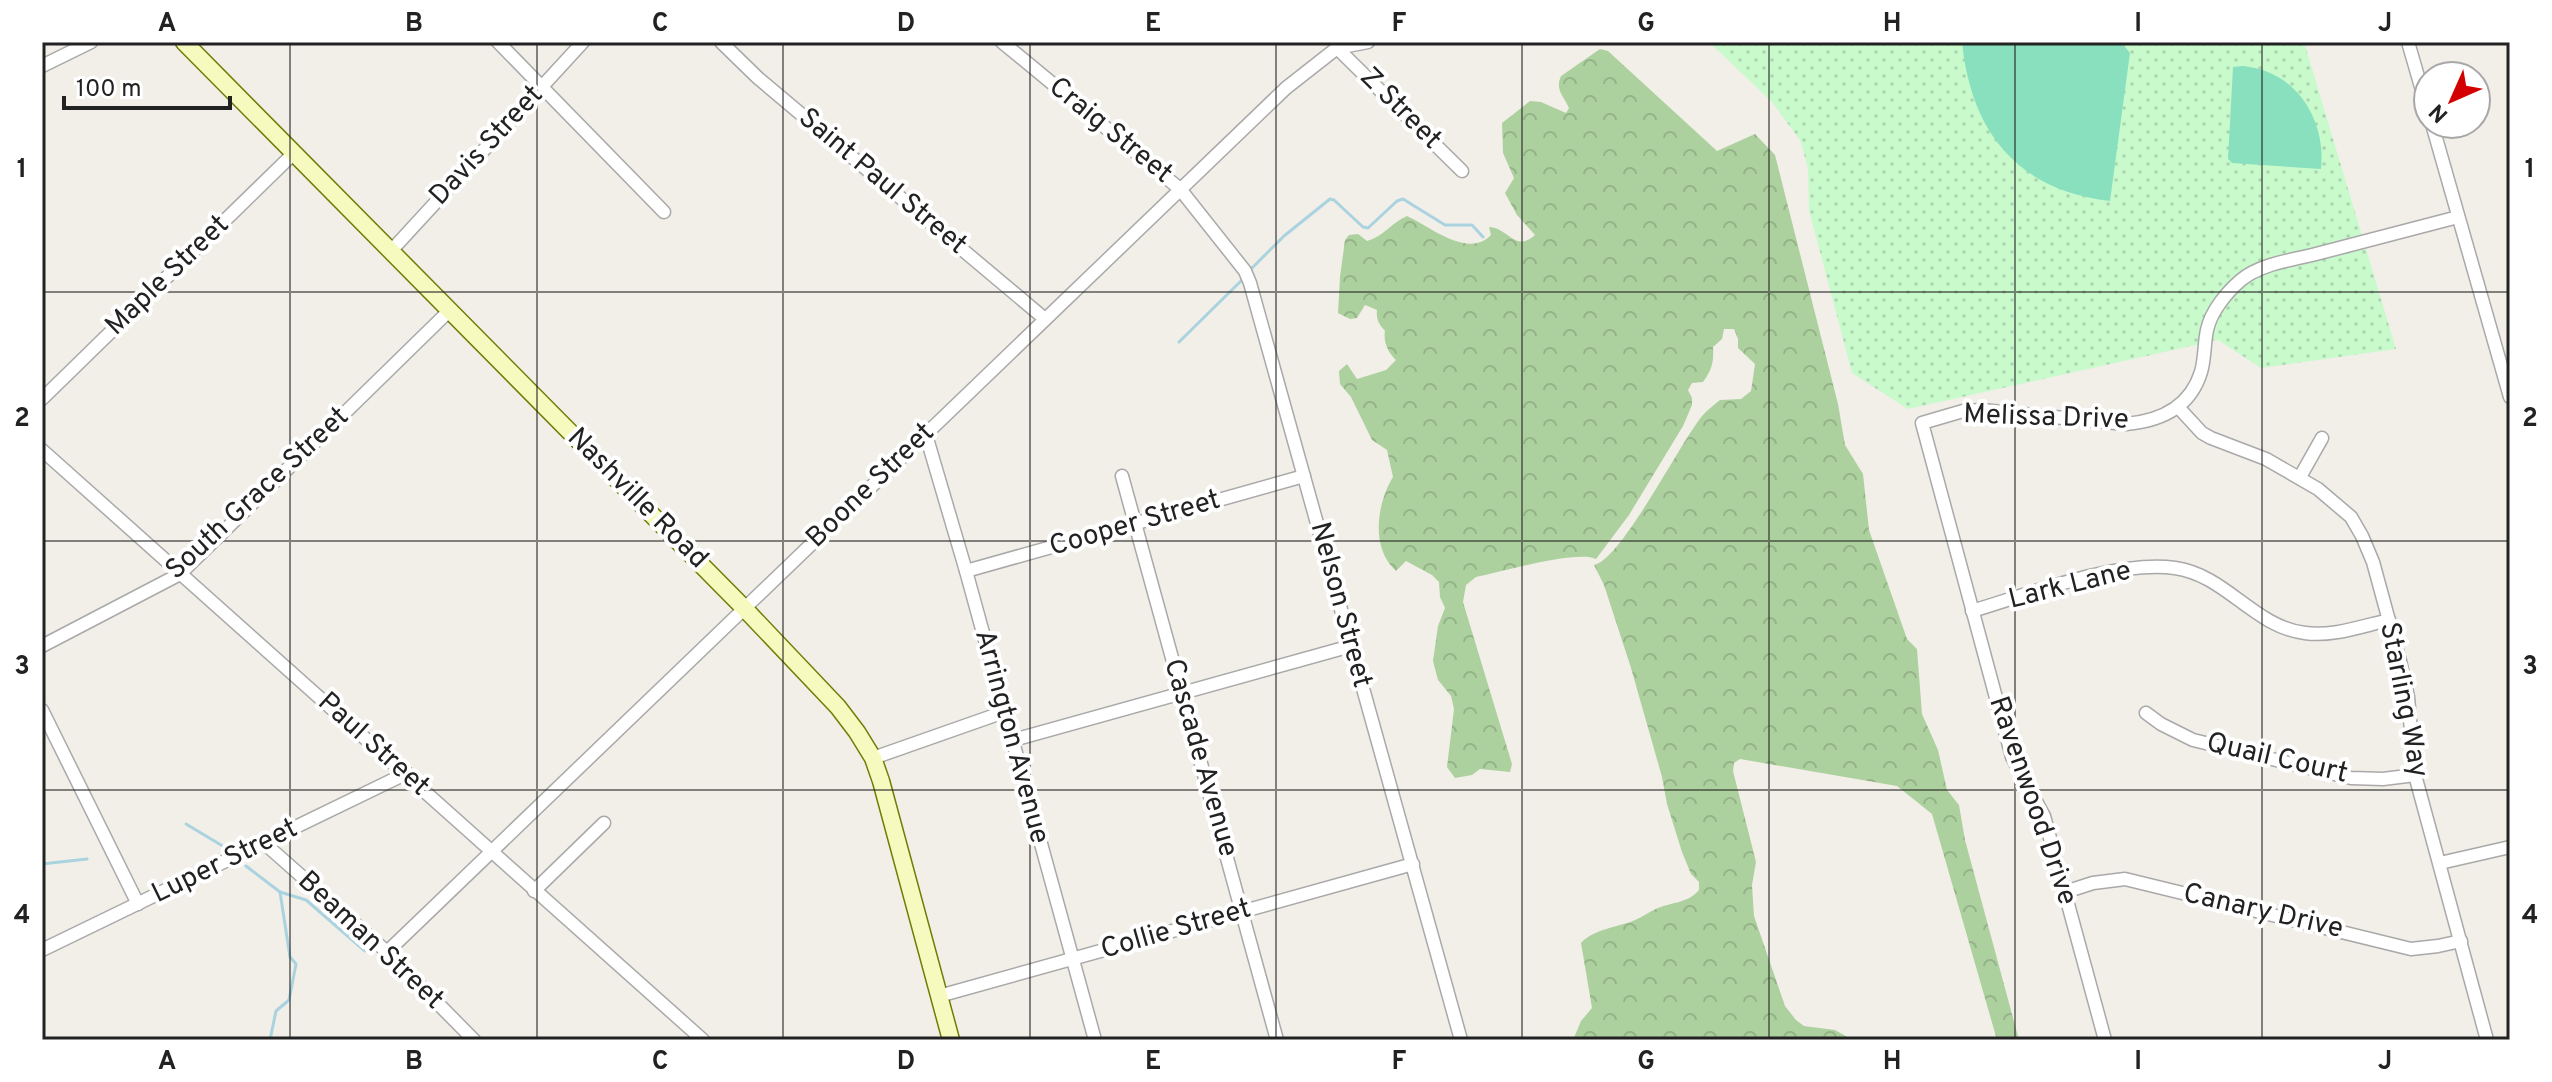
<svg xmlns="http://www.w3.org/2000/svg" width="2552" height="1082" viewBox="0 0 2552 1082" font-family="Overpass,sans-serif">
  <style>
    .forest { fill: url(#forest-crowns) }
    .park { fill: url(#park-dots) }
    .pitch { fill: #88e0be }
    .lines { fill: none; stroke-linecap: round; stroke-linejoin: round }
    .stream { stroke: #aad3df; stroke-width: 3 }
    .street-casing { stroke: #a9a9a9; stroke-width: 15 }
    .secondary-casing { stroke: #707d05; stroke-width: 19 }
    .street { stroke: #fff; stroke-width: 12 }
    .secondary { stroke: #f7fabf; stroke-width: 16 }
    .grid { fill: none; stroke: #222; stroke-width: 2; stroke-opacity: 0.55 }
    .labels { text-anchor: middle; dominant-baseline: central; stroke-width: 8; stroke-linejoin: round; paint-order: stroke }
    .street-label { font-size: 28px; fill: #222; stroke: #fff }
    .neatline { fill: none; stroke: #222; stroke-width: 3 }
    .grid-label { font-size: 26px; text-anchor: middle; font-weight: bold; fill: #222 }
  </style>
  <defs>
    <pattern id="forest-crowns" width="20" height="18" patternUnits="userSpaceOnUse" patternTransform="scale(2)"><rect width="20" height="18" fill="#add19e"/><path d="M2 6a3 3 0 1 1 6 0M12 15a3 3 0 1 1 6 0" fill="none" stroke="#95b388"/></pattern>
    <pattern id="park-dots" width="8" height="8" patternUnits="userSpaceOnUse" patternTransform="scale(2)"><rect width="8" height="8" fill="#c8facc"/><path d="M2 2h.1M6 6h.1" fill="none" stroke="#acd6af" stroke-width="1.8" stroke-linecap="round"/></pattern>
  </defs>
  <rect width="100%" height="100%" fill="#f2efe9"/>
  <path class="forest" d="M1600 49 1608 51 1717 151 1755 134 1775 155 1838 404 1845 445 1863 474 1869 530 1907 639 1917 649 1922 714 1938 750 1947 790 1959 805 1965 840 2019 1040H1997L1932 814 1897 786 1740 759 1734 763 1733 771 1756 862 1752 885 1754 916 1785 1006 1796 1020 1804 1026 1835 1030 1853 1040H1573L1581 1021 1592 1008 1581 943C1595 928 1617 928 1635 920 1643 917 1650 911 1658 908 1673 902 1688 903 1699 890V882L1691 874 1682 852 1667 804 1662 777 1631 668 1604 585 1594 565C1621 560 1680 443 1702 416 1707 410 1714 405 1720 400L1741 399 1751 391 1755 364 1738 348V339L1734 329H1724L1722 339 1713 347C1714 362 1712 370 1703 382L1692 383 1688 390 1692 398V405L1683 426 1629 515 1596 559C1576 550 1501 572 1476 577L1466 585 1463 602 1512 764 1510 772 1480 769 1472 775 1455 778 1447 767 1454 709 1451 696 1438 680 1433 661 1438 626 1445 608 1440 597 1439 582 1432 575 1406 561 1396 571C1370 548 1377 503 1393 477L1387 450 1372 440 1351 397 1340 384 1339 371 1347 364 1357 379 1386 370 1396 360C1388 353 1383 341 1385 331 1379 324 1376 320 1377 310L1365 305 1357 318 1350 319 1338 313 1340 277 1345 240 1349 235 1358 234 1367 241C1383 237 1392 222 1407 216 1431 227 1468 259 1491 235L1489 227C1509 228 1515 253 1535 235L1517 215 1505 193 1514 178 1503 153 1502 123 1530 101 1541 102 1566 113 1569 108C1563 95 1555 90 1561 76Z"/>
  <polygon class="park" points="1709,42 2304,42 2396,349 2261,368 2218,340 1908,409 1852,373 1809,210 1808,168 1800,140 1772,102"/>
  <g class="pitch">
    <path d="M1962 42H2121L2130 53 2110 201C2018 190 1971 133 1962 42Z"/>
    <path d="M2242 66C2295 70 2326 118 2321 169L2232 163 2228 159 2233 67Z"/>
  </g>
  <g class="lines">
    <g class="stream">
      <polyline points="1250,270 1284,236 1330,199 1334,200 1363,227 1368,228 1397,201 1403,199 1445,225 1472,225 1483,237"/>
      <polyline points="1179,342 1243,279"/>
      <polyline points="186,824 226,848"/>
      <polyline points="42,864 87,859"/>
      <polyline points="246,866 280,892 306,900 365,951"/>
      <polyline points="270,1040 276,1011 289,1000 296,964 290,957 280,892"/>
    </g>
    <defs>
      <g id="street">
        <polyline points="498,42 664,212"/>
        <polyline points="721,42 758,78 1045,319"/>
        <polyline points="1002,42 1180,189 1245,271 1250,283 1461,1040"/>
        <polyline points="2408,42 2428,111"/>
        <polyline points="1337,48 1462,171"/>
        <polyline points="42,66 91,42"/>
        <polyline points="2432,124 2510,397"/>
        <polyline points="391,251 583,42"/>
        <polyline points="42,399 294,153"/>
        <polyline points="2178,407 2202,433 2211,438 2266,459 2318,489 2351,517 2362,536 2373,562 2400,661 2408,697 2415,775 2487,1040"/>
        <polyline points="926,435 966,571 1095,1040"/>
        <polyline points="42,450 703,1040"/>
        <polyline points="1122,476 1277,1040"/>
        <polyline points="2300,477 2322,438"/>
        <polyline points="966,571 1304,476"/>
        <path d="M1972 611C2029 594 2117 560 2175 568 2226 575 2254 627 2305 633 2332 637 2362 626 2389 620"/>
        <polyline points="42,646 180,574 450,310"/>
        <polyline points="42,710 138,904"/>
        <polyline points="2146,713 2161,724 2193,740 2351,778 2383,779 2415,775"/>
        <polyline points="1013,740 1351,646"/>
        <polyline points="873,758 1004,712"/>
        <polyline points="264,843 387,952 474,1040"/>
        <polyline points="2440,863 2510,847"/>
        <polyline points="534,891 604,823"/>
        <polyline points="2065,892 2093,883 2125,879 2411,949 2438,946 2461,941"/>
        <polyline points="42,950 407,773"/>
        <polyline points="387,952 1286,88 1337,48 1368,42"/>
        <polyline points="939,996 1413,864"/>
        <path d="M2105 1040 2044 816 2012 757 1922 423 1963 411 1982 410 2126 424C2160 421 2190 408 2201 372 2205 359 2204 344 2207 330 2211 311 2227 292 2241 280 2260 264 2292 260 2316 254 2363 242 2411 229 2458 217"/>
      </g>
      <polyline id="secondary" points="184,42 744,608 838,707 857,732 873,758 881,781 951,1040"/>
    </defs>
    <use href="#street" class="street-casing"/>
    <use href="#secondary" class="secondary-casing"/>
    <use href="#street" class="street"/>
    <use href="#secondary" class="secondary"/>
  </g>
  <path class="grid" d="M290 42V1040M537 42V1040M783 42V1040M1030 42V1040M1276 42V1040M1522 42V1040M1769 42V1040M2015 42V1040M2262 42V1040M42 292H2510M42 541H2510M42 790H2510"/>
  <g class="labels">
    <g class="street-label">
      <text transform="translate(1400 109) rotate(45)">Z Street</text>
      <text transform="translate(1110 131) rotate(39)">Craig Street</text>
      <text transform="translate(487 146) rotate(-47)">Davis Street</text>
      <text transform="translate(882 182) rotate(40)">Saint Paul Street</text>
      <text transform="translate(168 276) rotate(-44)">Maple Street</text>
      <text transform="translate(2046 418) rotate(2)">Melissa Drive</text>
      <text transform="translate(871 486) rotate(-44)">Boone Street</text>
      <text transform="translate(258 494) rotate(-43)">South Grace Street</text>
      <text transform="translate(637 499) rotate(45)">Nashville Road</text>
      <text transform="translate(1135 524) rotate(-16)">Cooper Street</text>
      <text transform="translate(2070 586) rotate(-14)">Lark Lane</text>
      <text transform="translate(1340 605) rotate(75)">Nelson Street</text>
      <text transform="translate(2403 700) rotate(79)">Starling Way</text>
      <text transform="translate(1011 737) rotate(75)">Arrington Avenue</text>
      <text transform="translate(373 745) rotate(42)">Paul Street</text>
      <text transform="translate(1200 758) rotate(74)">Cascade Avenue</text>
      <text transform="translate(2277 759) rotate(13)">Quail Court</text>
      <text transform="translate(2032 801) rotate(71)">Ravenwood Drive</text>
      <text transform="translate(225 862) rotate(-26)">Luper Street</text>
      <text transform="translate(2263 912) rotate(13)">Canary Drive</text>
      <text transform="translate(1176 930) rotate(-16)">Collie Street</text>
      <text transform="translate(370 941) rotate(43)">Beaman Street</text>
    </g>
  </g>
  <rect width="2552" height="1082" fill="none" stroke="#ffffff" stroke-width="88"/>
  <g transform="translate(2452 100) rotate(225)"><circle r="38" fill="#ffffff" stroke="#a7a7a7" stroke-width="2"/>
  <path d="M0-6L14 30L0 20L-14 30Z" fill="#d40000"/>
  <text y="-12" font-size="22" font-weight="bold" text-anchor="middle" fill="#222222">N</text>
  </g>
  <path d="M64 96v12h166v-12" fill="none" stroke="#222222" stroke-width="4"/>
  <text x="76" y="96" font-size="24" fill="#222222" stroke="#ffffff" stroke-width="6" paint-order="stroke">100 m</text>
  <rect x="44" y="44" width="2464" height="994" class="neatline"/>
  <g class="grid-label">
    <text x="167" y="31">A</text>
    <text x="414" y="31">B</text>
    <text x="660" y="31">C</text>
    <text x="906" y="31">D</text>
    <text x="1153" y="31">E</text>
    <text x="1399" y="31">F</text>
    <text x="1646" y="31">G</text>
    <text x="1892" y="31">H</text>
    <text x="2138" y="31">I</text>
    <text x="2385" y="31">J</text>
    <text x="22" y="177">1</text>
    <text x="2530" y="177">1</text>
    <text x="22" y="426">2</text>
    <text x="2530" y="426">2</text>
    <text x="22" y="674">3</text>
    <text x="2530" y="674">3</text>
    <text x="22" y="923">4</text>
    <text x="2530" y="923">4</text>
    <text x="167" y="1069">A</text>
    <text x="414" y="1069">B</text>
    <text x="660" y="1069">C</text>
    <text x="906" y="1069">D</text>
    <text x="1153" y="1069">E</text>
    <text x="1399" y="1069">F</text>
    <text x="1646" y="1069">G</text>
    <text x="1892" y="1069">H</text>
    <text x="2138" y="1069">I</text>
    <text x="2385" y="1069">J</text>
  </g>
</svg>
